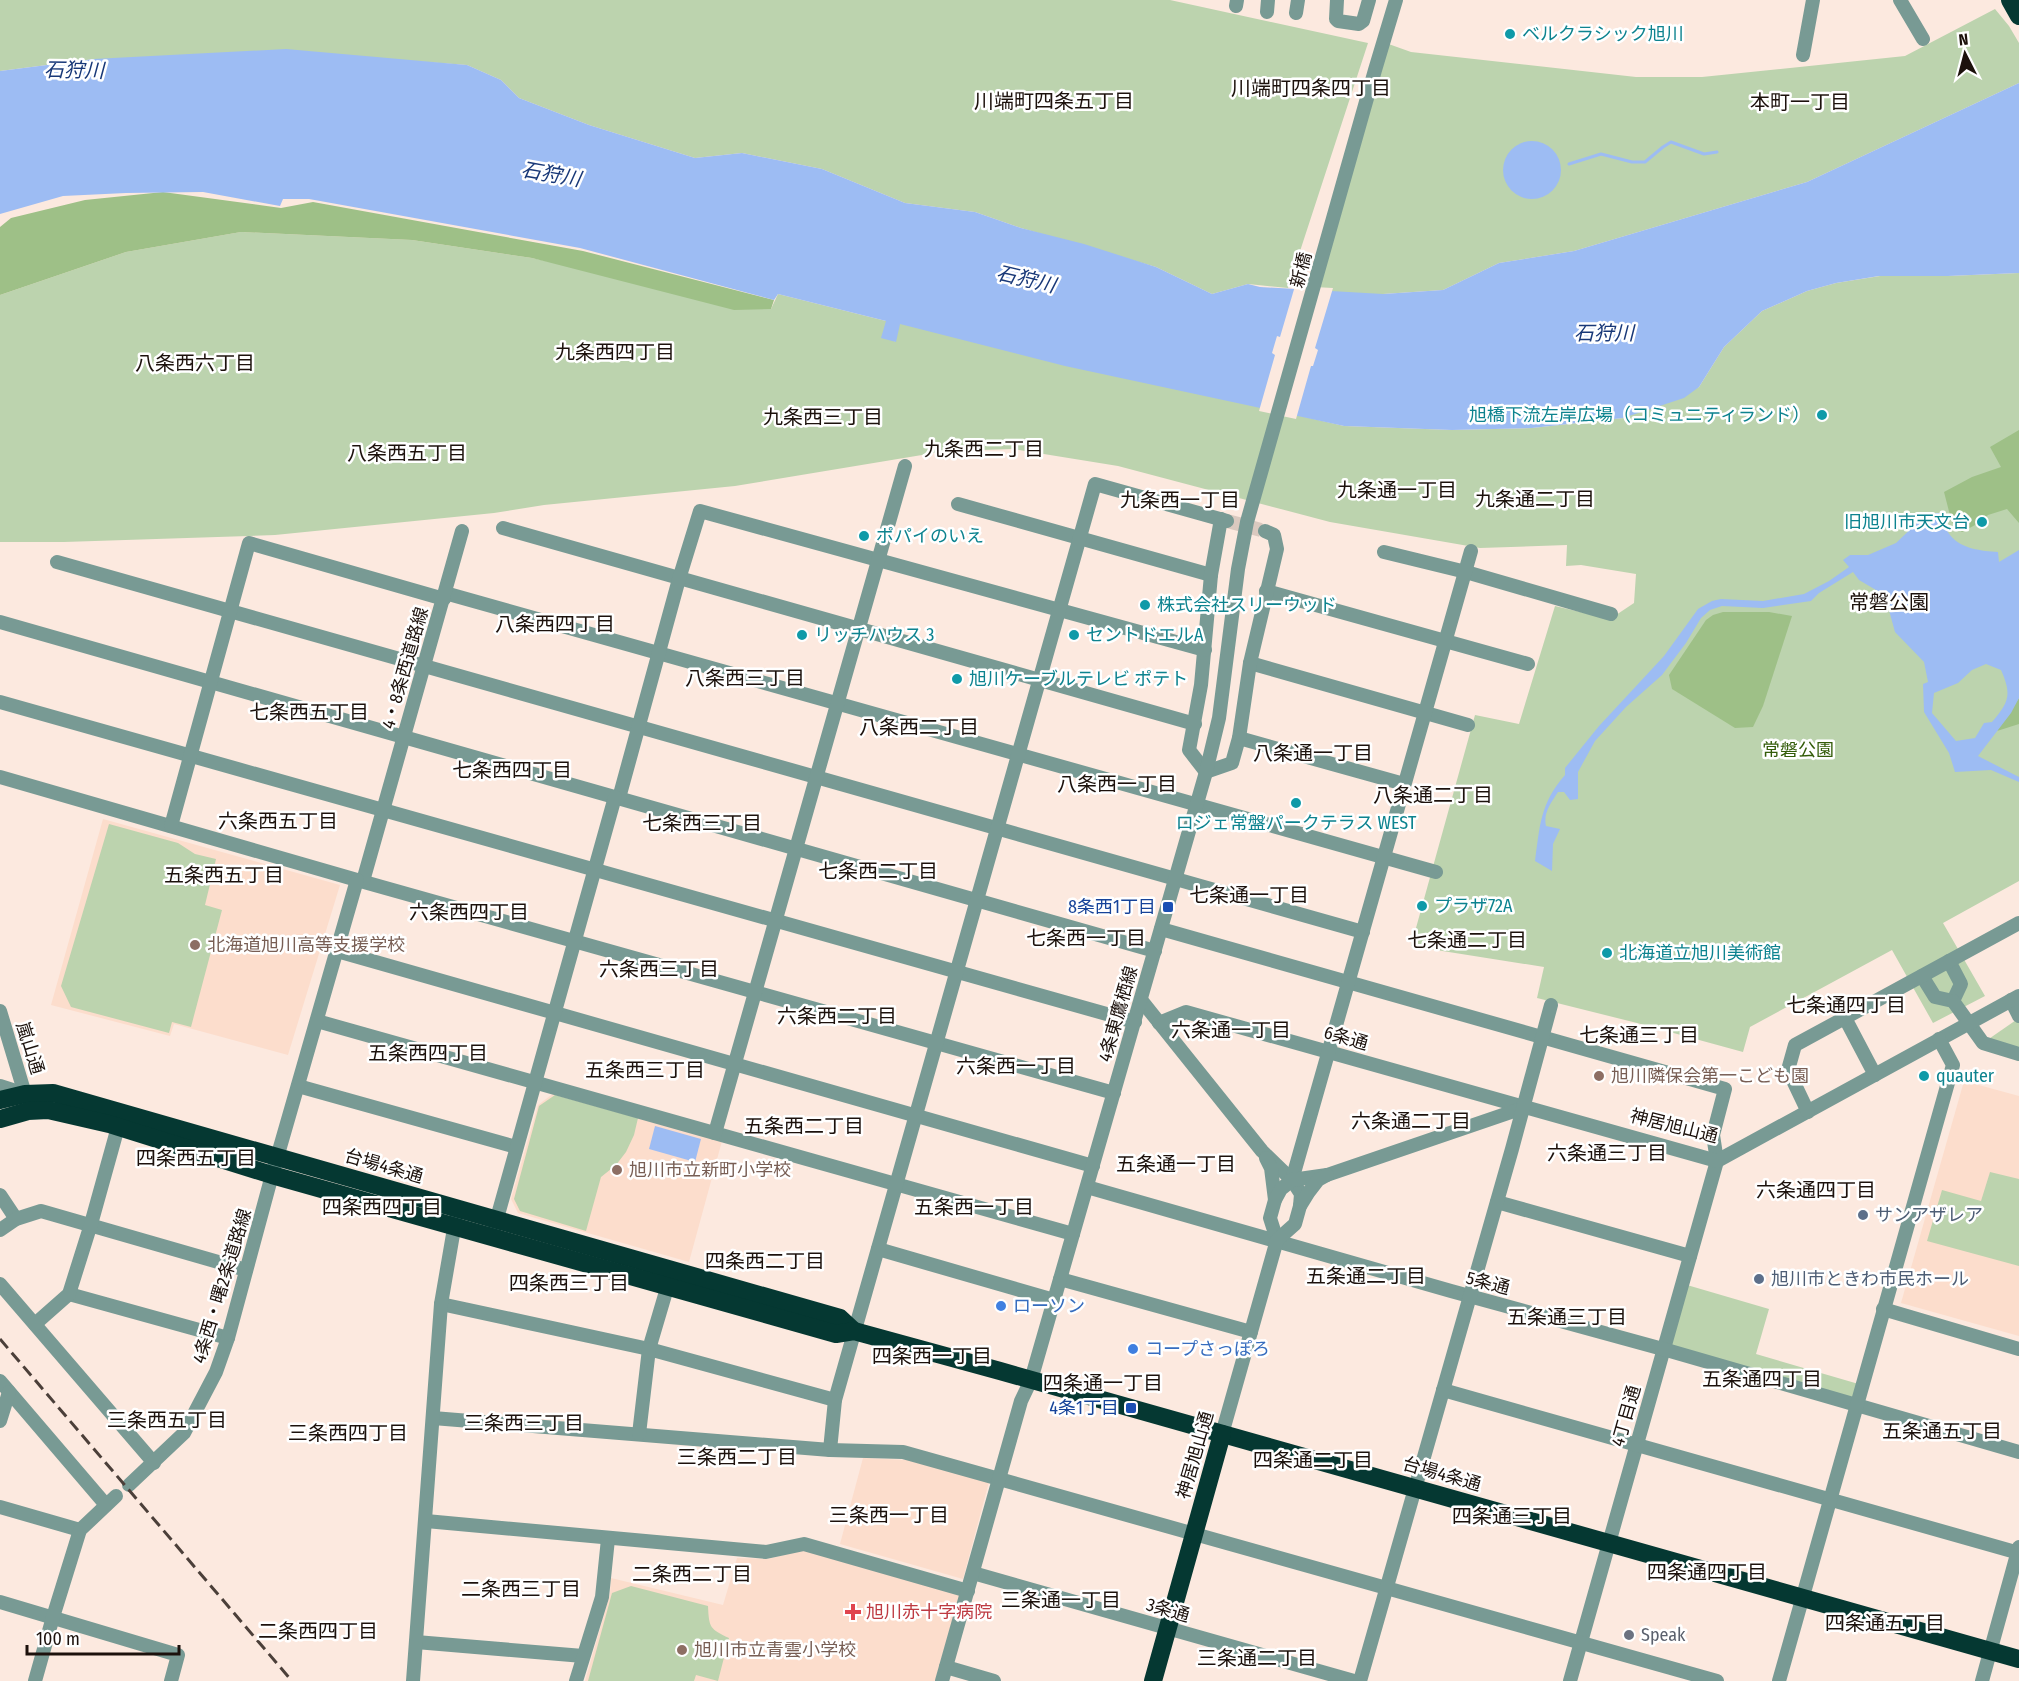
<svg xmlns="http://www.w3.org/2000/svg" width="2019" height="1681" viewBox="0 0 2019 1681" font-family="'Fira Sans Condensed','Noto Sans JP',sans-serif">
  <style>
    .built { fill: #fcddcc }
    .green { fill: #bcd3ae }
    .forest { fill: #9ec087 }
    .water { fill: #9dbcf3; fill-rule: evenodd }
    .pier { fill: #fce9df }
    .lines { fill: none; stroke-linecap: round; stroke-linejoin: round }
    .stream { stroke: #9dbcf3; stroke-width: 3 }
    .minor-tunnel { stroke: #dac9bf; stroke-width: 14; stroke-dasharray: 14 7; stroke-linecap: butt }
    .minor { stroke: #789a94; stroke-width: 14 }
    .highway { stroke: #053832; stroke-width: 18 }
    .rail { stroke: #4b3f39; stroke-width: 3; stroke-dasharray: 12 6; stroke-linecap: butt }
    .culture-dot { fill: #0f9aa8; stroke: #fff; stroke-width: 2 }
    .transit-dot { fill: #1a4fb4; stroke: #fff; stroke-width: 2 }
    .education-dot { fill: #8d6e63; stroke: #fff; stroke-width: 2 }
    .service-dot { fill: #5c6f8a; stroke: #fff; stroke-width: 2 }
    .shop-dot { fill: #3f7fe0; stroke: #fff; stroke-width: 2 }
    .health-dot { fill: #e0444e; stroke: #fff; stroke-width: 2 }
    .worship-dot { fill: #6b7280; stroke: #fff; stroke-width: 2 }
    .labels { text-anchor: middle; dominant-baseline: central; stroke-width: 5; stroke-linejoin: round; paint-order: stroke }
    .culture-label { font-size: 18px; fill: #0d838f; stroke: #fff; text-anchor: start }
    .street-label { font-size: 18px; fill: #1c110c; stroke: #fff }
    .park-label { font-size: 18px; fill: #335c09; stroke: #fff }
    .transit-label { font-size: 18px; fill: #164399; stroke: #fff; text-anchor: end }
    .education-label { font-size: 18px; fill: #785e54; stroke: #fff; text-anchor: start }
    .service-label { font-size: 18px; fill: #4e5e75; stroke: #fff; text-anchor: start }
    .shop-label { font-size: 18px; fill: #366cbe; stroke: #fff; text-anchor: start }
    .health-label { font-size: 18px; fill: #be3a42; stroke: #fff; text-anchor: start }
    .worship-label { font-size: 18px; fill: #5b616d; stroke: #fff; text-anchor: start }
    .water-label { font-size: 20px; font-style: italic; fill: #183878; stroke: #fff }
    .neighbourhood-label { font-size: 20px; fill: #1c110c; stroke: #fff }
  </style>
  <rect width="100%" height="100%" fill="#fce9df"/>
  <g class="built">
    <polygon points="103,819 340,885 288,1055 174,1024 170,1036 51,1005"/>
    <polygon points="1964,1081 2019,1096 2019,1336 1901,1303"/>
    <polygon points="554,1093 722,1141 689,1262 518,1213 511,1199 538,1105"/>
    <polygon points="863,1458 907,1460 989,1482 963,1579 840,1544"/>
    <polygon points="803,1550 960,1594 935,1681 585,1681 610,1594 611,1578 723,1605 737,1558 768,1559"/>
  </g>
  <g class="green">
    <polygon points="0,0 1170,0 1368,43 1288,288 1248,284 1212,294 1156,267 1021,228 975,212 905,203 822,169 742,153 695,158 589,125 519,98 501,80 467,65 384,59 94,59 0,71"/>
    <polygon points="1995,9 2009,26 2019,43 2019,83 1807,182 1574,251 1499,263 1443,290 1383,294 1313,294 1383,42 1411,52 1636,77 1702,77 1905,56"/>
    <polygon points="241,232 412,240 532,258 771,309 778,294 886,321 895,342 899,323 1344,426 1452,430 1532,428 1623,418 1699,387 1724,347 1762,311 1807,291 1836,283 1880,276 1948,276 2019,273 2019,881 1943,923 1985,996 1933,1023 1892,950 1750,1027 1743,1052 1637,1023 1537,998 1544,967 1411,946 1475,715 1519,724 1555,606 1610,619 1634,603 1636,574 1581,565 1566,566 1567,545 1480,548 1330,522 1118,466 1013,449 946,451 735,486 544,505 494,513 275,535 64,542 0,542 0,295 126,252"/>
    <polygon points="109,824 178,843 195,854 216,859 205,905 222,910 191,1027 172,1022 169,1033 71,1007 61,986"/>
    <polygon points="2019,1018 2019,1054 1983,1043"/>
    <polygon points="555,1095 638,1118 634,1135 626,1152 616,1165 601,1177 586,1231 520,1211 514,1199 539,1106"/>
    <polygon points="1990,1172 2019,1179 2019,1266 1927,1241 1942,1190 1981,1201"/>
    <polygon points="1687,1285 1769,1309 1756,1354 1862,1385 1856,1406 1670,1351"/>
    <path d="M631 1586 708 1606C709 1628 710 1629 729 1638L718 1681 696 1675 694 1681H588L612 1593Z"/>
  </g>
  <g class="forest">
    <polygon points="163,192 281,208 313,202 583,251 774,300 771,309 734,310 532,258 412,240 241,232 126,252 0,295 0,227 11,218 85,200"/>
    <polygon points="2019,430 2019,523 2007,509 1988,515 1979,523 1962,532 1952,523 1944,492 1972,477 2001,467 1990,447"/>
    <polygon points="1723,612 1769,612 1792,616 1763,706 1753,727 1735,728 1672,689 1669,675 1706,620 1713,615"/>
    <polygon points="2019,698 2019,724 1997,731"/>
  </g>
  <g class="water">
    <polygon points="286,49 467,65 501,80 519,98 589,125 695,158 742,153 822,169 905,203 975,212 1021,228 1084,244 1156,267 1212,294 1248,284 1260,287 1383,294 1443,290 1499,263 1574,251 1807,182 2019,83 2019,273 1948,276 1879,276 1836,283 1807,291 1762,311 1724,347 1699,387 1684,398 1623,418 1532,428 1452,430 1344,426 1065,366 900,324 896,342 881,338 886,321 778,294 774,300 580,248 309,199 283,199 280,206 203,192 126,193 63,196 0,214 0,71 94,59"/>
    <circle cx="1532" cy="170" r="29"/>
    <path d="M1933 513H1940C1943 519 1945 529 1950 535 1961 549 1982 551 1998 552L1999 562 2019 550V698L2011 713 1978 756 2019 777V782L1991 770 1955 772 1949 753 1924 712 1923 684 1928 682 1924 662 1895 632 1887 603 1876 590 1859 580 1853 572 1819 593 1811 601 1763 608 1722 606 1710 610 1701 618 1686 643 1662 675 1626 707 1595 741 1578 772V799L1570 800 1564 792H1558C1551 803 1543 813 1546 826L1560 829 1553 844 1552 871 1535 861C1540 825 1540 804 1565 775V768L1599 726 1664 656 1698 609 1712 601 1721 599 1763 601 1804 594 1829 581 1849 567 1843 560 1850 555H1868L1896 543 1918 522ZM1986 664 2001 670C2012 695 2009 702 1992 722L1984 723 1975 738 1956 741 1932 713 1934 693 1958 683 1972 670Z"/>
    <polygon points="655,1126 701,1139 695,1162 649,1149"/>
  </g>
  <polygon class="pier" points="1295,286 1333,288 1315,348 1318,350 1313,366 1311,366 1296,419 1259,411 1275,355 1272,353 1277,336 1280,337"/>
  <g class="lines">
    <polyline class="stream" points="1569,164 1601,154 1632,162 1645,162 1663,147 1671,142 1704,154 1717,152"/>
    <polyline class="minor-tunnel" points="1227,521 1265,531"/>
    <g class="minor">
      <polyline points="1337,0 1336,19 1338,21 1359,24 1363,21 1369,0"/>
      <polyline points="1900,0 1923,39"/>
      <polyline points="1236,6 1237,0"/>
      <polyline points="1267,12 1268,0"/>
      <polyline points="1296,13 1298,0"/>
      <polyline points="1803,55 1813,0"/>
      <polyline points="958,504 1211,575"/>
      <polyline points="503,528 1195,724"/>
      <polyline points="1384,552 1466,572 1611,614"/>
      <polyline points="57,562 1363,932"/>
      <polyline points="1266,591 1528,664"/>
      <polyline points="445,593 1436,872"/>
      <polyline points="0,622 1155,951"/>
      <polyline points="1250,663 1468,725"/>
      <polyline points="0,702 1135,1022"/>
      <polyline points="1239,738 1404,784"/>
      <polyline points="1206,772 1232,763 1239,738 1250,663 1277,549 1274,535 1265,531"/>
      <polyline points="1206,772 1189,750 1201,685 1211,575 1221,519"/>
      <polyline points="0,777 357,880 1114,1093"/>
      <polyline points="619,798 679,579 700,511 1205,650"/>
      <polyline points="171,826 249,543 444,599"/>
      <polyline points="363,881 462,531"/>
      <polyline points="1161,929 1725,1089 1713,1135 1717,1161 1570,1681"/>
      <polyline points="337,951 1093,1166"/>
      <polyline points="1922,976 1935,997 1953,1001 1961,984 1949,961"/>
      <polyline points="1141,1000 1262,1151 1292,1180 1301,1194 1300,1206"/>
      <polyline points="2011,1000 2019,1016"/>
      <polyline points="1953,1001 1983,1043 2019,1054"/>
      <polyline points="0,1011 25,1094"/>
      <polyline points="1845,1018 1875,1075"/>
      <polyline points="317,1021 1073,1234"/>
      <polyline points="1159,1023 1186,1012 1717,1161 2019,996"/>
      <polyline points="0,1086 25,1094"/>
      <polyline points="298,1086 516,1147"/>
      <polyline points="1808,1112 1788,1070 1795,1045 2019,923"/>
      <polyline points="715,1133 905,466"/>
      <polyline points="1266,1158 1271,1168 1275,1200"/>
      <polyline points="1292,1180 1471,551"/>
      <polyline points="1087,1187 1451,1291 1670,1351 2019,1452"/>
      <polyline points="0,1195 16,1219"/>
      <polyline points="1497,1202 1690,1256"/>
      <polyline points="494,1229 615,797"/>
      <polyline points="0,1230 16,1219 41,1211 246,1270"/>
      <polyline points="1277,1240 1270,1218 1275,1200 1281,1189 1292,1180 1327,1175 1523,1108"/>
      <polyline points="878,1249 1054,1300"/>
      <polyline points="1060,1279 1251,1332"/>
      <polyline points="0,1284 154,1463"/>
      <polyline points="69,1294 228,1338"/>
      <polyline points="441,1304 649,1349 835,1400"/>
      <polyline points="1883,1309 2019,1349"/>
      <polyline points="35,1324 69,1294 91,1224 118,1127"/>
      <polyline points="0,1381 106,1505"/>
      <polyline points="1443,1390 2019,1553"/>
      <polyline points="433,1418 830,1450 903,1452 1717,1681"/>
      <polyline points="0,1421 9,1392"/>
      <polyline points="639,1434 649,1349 670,1278"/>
      <polyline points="1222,1434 1277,1240 1295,1224 1300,1206 1308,1193 1318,1180 1327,1175"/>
      <polyline points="830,1450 835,1400 1095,484 1227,521"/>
      <polyline points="129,1485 184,1433 216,1372 228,1338 272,1175 357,880"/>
      <polyline points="0,1507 80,1530"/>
      <polyline points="426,1521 766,1552 804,1544 968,1591"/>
      <polyline points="973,1573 1354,1681"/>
      <polyline points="0,1602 178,1655 171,1681"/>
      <polyline points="416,1642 583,1656"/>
      <polyline points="946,1667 994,1681"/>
      <polyline points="35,1681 53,1617 80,1530 116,1496"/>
      <polyline points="413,1681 441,1304 456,1217"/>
      <polyline points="576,1681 602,1597 608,1539"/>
      <polyline points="942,1681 1021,1401 1031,1380 1206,772 1219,718 1238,569 1247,522 1375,70 1396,0"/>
      <polyline points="1360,1681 1512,1149 1551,1005"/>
      <polyline points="1779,1681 1953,1065 1939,1039"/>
      <polyline points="1982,1681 2019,1547"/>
    </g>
    <g class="highway">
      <polyline points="2010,0 2019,16"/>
      <polyline points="0,1100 25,1094 53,1093 840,1318 854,1331"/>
      <polyline points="0,1119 28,1111 48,1110 109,1124 272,1175 836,1334 854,1331 1000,1371 2019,1659"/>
      <polyline points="1153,1681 1222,1434"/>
    </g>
    <polyline class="rail" points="0,1339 292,1681"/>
  </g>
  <g class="culture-dot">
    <circle cx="1510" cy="34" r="6"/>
    <circle cx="1822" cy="415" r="6"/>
    <circle cx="1982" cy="522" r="6"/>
    <circle cx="864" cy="536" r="6"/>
    <circle cx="1145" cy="605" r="6"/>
    <circle cx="802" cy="635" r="6"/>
    <circle cx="1074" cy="635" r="6"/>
    <circle cx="957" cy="679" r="6"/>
    <circle cx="1296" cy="803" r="6"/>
    <circle cx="1422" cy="906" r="6"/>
    <circle cx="1607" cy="953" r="6"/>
    <circle cx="1924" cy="1076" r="6"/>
  </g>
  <g class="transit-dot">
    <rect x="1162" y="901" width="12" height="12" rx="3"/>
    <rect x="1125" y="1402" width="12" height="12" rx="3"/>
  </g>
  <g class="education-dot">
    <circle cx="195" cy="945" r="6"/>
    <circle cx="1599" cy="1076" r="6"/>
    <circle cx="617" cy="1170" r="6"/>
    <circle cx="682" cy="1650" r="6"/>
  </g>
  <g class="service-dot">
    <circle cx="1863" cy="1215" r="6"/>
    <circle cx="1759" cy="1279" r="6"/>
  </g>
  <g class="shop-dot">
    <circle cx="1001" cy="1306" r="6"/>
    <circle cx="1133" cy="1349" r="6"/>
  </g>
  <path class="health-dot" d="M850 1603h6v6h6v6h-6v6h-6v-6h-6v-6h6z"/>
  <circle class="worship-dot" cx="1629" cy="1635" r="6"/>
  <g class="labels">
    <g class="culture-label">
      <text x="1522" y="34">ベルクラシック旭川</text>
      <text x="1810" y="415" text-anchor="end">旭橋下流左岸広場（コミュニティランド）</text>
      <text x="1970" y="522" text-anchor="end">旧旭川市天文台</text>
      <text x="876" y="536">ポパイのいえ</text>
      <text x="1157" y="605">株式会社スリーウッド</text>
      <text x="814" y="635">リッチハウス 3</text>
      <text x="1086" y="635">セントドエルA</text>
      <text x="969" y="679">旭川ケーブルテレビ ポテト</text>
      <text x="1296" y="823" text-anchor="middle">ロジェ常盤パークテラス WEST</text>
      <text x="1434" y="906">プラザ72A</text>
      <text x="1619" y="953">北海道立旭川美術館</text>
      <text x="1936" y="1076">quauter</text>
    </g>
    <g class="street-label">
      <text transform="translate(1301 270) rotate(-75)">新橋</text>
      <text transform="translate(405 668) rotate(-74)">4・8条西道路線</text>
      <text transform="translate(1118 1014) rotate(-74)">4条東鷹栖線</text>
      <text transform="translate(1346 1038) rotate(16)">6条通</text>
      <text transform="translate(30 1048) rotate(73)">嵐山通</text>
      <text transform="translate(1674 1126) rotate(14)">神居旭山通</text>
      <text transform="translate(384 1166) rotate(16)">台場4条通</text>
      <text transform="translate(1488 1283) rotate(15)">5条通</text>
      <text transform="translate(222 1286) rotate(-73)">4条西・曙2条道路線</text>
      <text transform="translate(1626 1416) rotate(-74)">4丁目通</text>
      <text transform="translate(1195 1455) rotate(-74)">神居旭山通</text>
      <text transform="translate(1442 1474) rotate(16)">台場4条通</text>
      <text transform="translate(1168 1610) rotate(16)">3条通</text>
    </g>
    <g class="park-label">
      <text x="1798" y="750">常磐公園</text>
    </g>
    <g class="transit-label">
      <text x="1156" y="907">8条西1丁目</text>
      <text x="1119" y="1408">4条1丁目</text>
    </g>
    <g class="education-label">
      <text x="207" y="945">北海道旭川高等支援学校</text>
      <text x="1611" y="1076">旭川隣保会第一こども園</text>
      <text x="629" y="1170">旭川市立新町小学校</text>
      <text x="694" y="1650">旭川市立青雲小学校</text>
    </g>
    <g class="service-label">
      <text x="1875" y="1215">サンアザレア</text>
      <text x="1771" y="1279">旭川市ときわ市民ホール</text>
    </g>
    <g class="shop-label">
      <text x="1013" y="1306">ローソン</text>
      <text x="1145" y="1349">コープさっぽろ</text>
    </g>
    <g class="health-label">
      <text x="866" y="1612">旭川赤十字病院</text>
    </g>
    <g class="worship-label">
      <text x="1641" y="1635">Speak</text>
    </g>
    <g class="water-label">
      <text transform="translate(74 70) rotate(1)">石狩川</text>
      <text transform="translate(551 174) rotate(10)">石狩川</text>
      <text transform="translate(1026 279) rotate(13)">石狩川</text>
      <text x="1604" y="333">石狩川</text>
    </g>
    <g class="neighbourhood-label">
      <text x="1311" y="88">川端町四条四丁目</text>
      <text x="1054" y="101">川端町四条五丁目</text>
      <text x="1800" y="102">本町一丁目</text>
      <text x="615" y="352">九条西四丁目</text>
      <text x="195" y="363">八条西六丁目</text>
      <text x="823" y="417">九条西三丁目</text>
      <text x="984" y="449">九条西二丁目</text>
      <text x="407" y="453">八条西五丁目</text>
      <text x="1397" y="490">九条通一丁目</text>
      <text x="1535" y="499">九条通二丁目</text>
      <text x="1180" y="500">九条西一丁目</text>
      <text x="1889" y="602">常磐公園</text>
      <text x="555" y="624">八条西四丁目</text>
      <text x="745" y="678">八条西三丁目</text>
      <text x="309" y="712">七条西五丁目</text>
      <text x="919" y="727">八条西二丁目</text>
      <text x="1313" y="753">八条通一丁目</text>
      <text x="512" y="770">七条西四丁目</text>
      <text x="1117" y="784">八条西一丁目</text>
      <text x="1433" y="795">八条通二丁目</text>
      <text x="278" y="821">六条西五丁目</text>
      <text x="702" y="823">七条西三丁目</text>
      <text x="878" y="871">七条西二丁目</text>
      <text x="224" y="875">五条西五丁目</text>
      <text x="1249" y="895">七条通一丁目</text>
      <text x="469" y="912">六条西四丁目</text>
      <text x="1086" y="938">七条西一丁目</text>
      <text x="1467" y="940">七条通二丁目</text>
      <text x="659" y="969">六条西三丁目</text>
      <text x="1846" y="1005">七条通四丁目</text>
      <text x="837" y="1016">六条西二丁目</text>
      <text x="1231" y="1030">六条通一丁目</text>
      <text x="1639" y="1035">七条通三丁目</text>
      <text x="428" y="1053">五条西四丁目</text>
      <text x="1016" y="1066">六条西一丁目</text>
      <text x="645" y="1070">五条西三丁目</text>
      <text x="1411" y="1121">六条通二丁目</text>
      <text x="804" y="1126">五条西二丁目</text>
      <text x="1607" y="1153">六条通三丁目</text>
      <text x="196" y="1158">四条西五丁目</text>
      <text x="1176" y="1164">五条通一丁目</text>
      <text x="1816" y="1190">六条通四丁目</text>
      <text x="382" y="1207">四条西四丁目</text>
      <text x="974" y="1207">五条西一丁目</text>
      <text x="765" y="1261">四条西二丁目</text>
      <text x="1366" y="1276">五条通二丁目</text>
      <text x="569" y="1283">四条西三丁目</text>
      <text x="1567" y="1317">五条通三丁目</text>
      <text x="932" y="1356">四条西一丁目</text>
      <text x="1762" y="1379">五条通四丁目</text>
      <text x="1103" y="1383">四条通一丁目</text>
      <text x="167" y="1420">三条西五丁目</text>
      <text x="524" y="1423">三条西三丁目</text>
      <text x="1942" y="1431">五条通五丁目</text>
      <text x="348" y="1433">三条西四丁目</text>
      <text x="737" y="1457">三条西二丁目</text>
      <text x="1313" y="1460">四条通二丁目</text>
      <text x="889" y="1515">三条西一丁目</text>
      <text x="1512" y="1516">四条通三丁目</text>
      <text x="1707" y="1572">四条通四丁目</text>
      <text x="692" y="1574">二条西二丁目</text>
      <text x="521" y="1589">二条西三丁目</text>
      <text x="1061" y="1600">三条通一丁目</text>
      <text x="1885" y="1623">四条通五丁目</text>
      <text x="318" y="1631">二条西四丁目</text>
      <text x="1257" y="1658">三条通二丁目</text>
    </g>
  </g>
  <g transform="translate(1965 54) rotate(354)" stroke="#ffffff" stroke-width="4.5" paint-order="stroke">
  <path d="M0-4.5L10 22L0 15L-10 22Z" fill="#1c110c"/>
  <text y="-9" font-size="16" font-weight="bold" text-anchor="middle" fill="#1c110c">N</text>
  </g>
  <path d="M27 1645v9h152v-9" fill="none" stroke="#1c110c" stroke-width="3"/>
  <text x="36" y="1645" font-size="18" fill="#1c110c" stroke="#ffffff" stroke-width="4.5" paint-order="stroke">100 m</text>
</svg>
